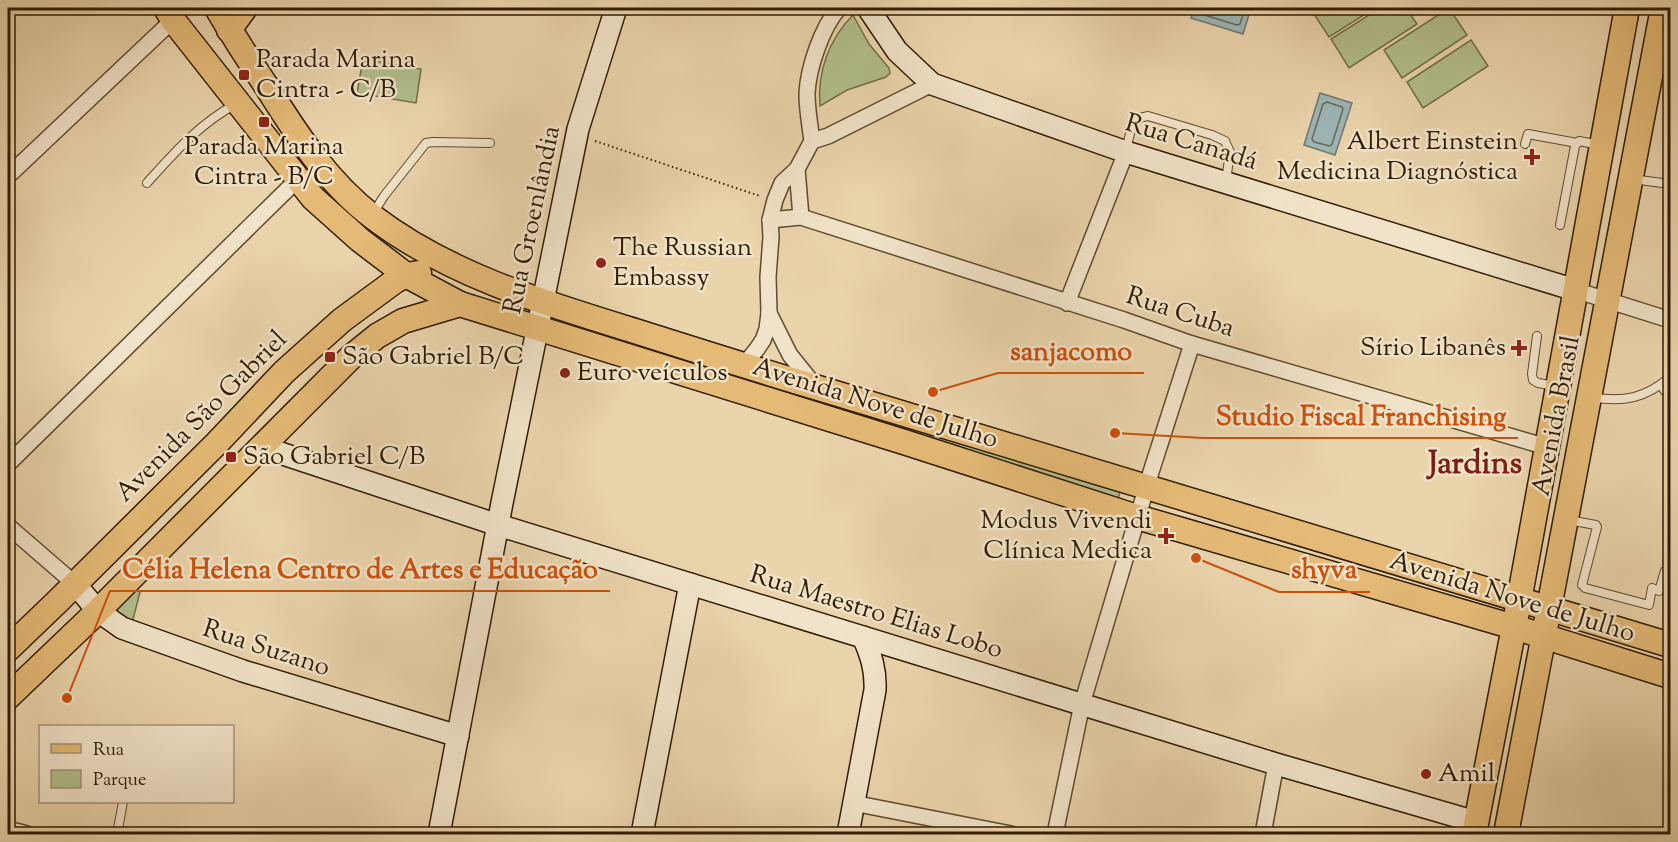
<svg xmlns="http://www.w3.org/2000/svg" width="1678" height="842" viewBox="0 0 1678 842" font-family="'Sorts Mill Goudy',serif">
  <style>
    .green { fill: #b2be8d; stroke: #726e48; stroke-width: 1.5 }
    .water { fill: #9cb5b4; stroke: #71786d; stroke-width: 1.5 }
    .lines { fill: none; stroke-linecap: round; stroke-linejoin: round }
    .shore { stroke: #66695c; stroke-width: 1.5 }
    .lane-casing { stroke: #5f4b2d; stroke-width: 10 }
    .street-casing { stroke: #5f4b2d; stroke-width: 18 }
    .secondary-casing { stroke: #311d03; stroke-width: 24 }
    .primary-casing { stroke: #311d03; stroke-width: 27 }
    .path { stroke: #311d03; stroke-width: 2; stroke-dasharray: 1.5 3; stroke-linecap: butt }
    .lane { stroke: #f1e3c9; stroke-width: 8 }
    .street { stroke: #f1e3c9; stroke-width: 15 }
    .secondary { stroke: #f1e3c9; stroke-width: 21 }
    .primary { stroke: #e5ba76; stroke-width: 24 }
    .poi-dot { fill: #8f2418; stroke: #f1e3c9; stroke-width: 2 }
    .labels { text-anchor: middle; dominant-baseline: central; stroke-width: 5; stroke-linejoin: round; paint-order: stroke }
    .poi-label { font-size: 26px; fill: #311d03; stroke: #f1e3c9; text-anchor: start }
    .street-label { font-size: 26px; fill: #311d03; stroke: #f1e3c9 }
    .district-label { font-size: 32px; font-weight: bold; fill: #7a1f14; stroke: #f1e3c9 }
    .leader { fill: none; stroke: #cd500b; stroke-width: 2 }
    .callout-dot { fill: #cd500b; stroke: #f1e3c9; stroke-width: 2 }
    .callout-label { font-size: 27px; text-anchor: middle; font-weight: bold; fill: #cd500b; stroke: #f1e3c9; stroke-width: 5; stroke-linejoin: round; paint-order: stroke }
  </style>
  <rect width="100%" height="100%" fill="#ead4ac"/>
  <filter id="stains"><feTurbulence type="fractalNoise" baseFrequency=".00333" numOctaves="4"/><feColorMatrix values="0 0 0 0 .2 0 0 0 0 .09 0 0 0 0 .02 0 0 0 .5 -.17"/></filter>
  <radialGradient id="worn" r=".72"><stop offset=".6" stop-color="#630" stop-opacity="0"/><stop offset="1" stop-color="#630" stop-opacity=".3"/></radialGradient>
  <g class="green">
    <polygon points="1310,8 1375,8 1329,37"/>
    <polygon points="1380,8 1406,8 1417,24 1349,68 1331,39"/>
    <polygon points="1449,8 1467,35 1402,78 1384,50"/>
    <path d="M853 15 869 44 889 68 890 73 886 77 847 90 820 106C817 72 829 39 853 15Z"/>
    <polygon points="1471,40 1488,66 1423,108 1407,82"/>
    <polygon points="363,59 421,69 416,103 357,93"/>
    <polygon points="743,376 1120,492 1118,499 741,382"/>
    <polygon points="129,583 140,592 131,627 102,610"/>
  </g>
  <g class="water">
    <polygon points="1195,8 1251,8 1243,34 1191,18"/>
    <polygon points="1320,93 1352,103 1335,155 1304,145"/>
  </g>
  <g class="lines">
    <g class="shore">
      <polyline points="1200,8 1201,14 1237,25 1240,24 1245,8"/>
      <polygon points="1327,102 1342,107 1343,109 1332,144 1330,146 1314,142 1312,139 1323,104"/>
    </g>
    <defs>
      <g id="lane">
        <polyline points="1525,144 1528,134 1577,143"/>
        <path d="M1126 151C1130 135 1130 118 1148 116L1212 135 1225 141 1230 152 1226 181"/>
        <polyline points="1632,179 1670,184"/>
        <path d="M147 183C174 153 200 123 236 104"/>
        <polyline points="374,212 384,196 426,143 433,142 490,143"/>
        <polyline points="1560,225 1575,146 1579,141 1600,145"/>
        <polyline points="1537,336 1532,374 1533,380 1538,383 1556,386"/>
        <polyline points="1662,384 1664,390 1670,397"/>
        <path d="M1592 397C1623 403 1646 398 1670 377"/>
        <polyline points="1568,520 1596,525 1597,527 1582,585 1585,588 1649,605 1652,588 1659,591 1665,571"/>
        <polyline points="117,834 123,802"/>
      </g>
      <g id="street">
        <path d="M812 141C810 126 807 109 807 94 808 68 822 27 839 8"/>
        <polyline points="812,141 828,136 932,84"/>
        <polyline points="797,169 801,217"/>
        <polyline points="8,176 173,20"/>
        <polyline points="770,220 801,217 1124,320 1192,344 1547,447"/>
        <polyline points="1575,290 1670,320"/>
        <polyline points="1067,303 1126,152"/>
        <polyline points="769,313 790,355 815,386"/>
        <polyline points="743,366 757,349 763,340 767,329 769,313 768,277 771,237 770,220 775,200 782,183 797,169 812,141"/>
        <polyline points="8,464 297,180"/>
        <polyline points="8,526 75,584"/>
        <polyline points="853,803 1011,834"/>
        <polyline points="8,829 27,834"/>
        <polyline points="1055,834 1082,704 1151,472 1192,344"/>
        <polyline points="1263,834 1276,764"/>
      </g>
      <g id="secondary">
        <polyline points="868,8 897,51 932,84 1126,152 1575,290"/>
        <polyline points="262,447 498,525 1276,764 1476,822"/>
        <polyline points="75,584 98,611 122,628 243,671 458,736"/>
        <polyline points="439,834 502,503 578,129 616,8"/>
        <polyline points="642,834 690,584"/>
        <path d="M848 834 875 690C876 670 871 655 863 637"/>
      </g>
      <g id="primary">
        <polyline points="166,8 173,20 313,198 360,240 406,275 460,304 904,442 1137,517 1514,627 1670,676"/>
        <path d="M217 8C232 34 248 59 265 84 295 132 327 182 373 217 449 275 544 303 635 331 695 350 755 369 815 387 1100 475 1385 560 1670 645"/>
        <polyline points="229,30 245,8"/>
        <polyline points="8,649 56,603 217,443 284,372 342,320 395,281 406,275 419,273"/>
        <polyline points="8,697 98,611 351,357 377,336 403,321 460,304"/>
        <polyline points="1474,834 1519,601 1627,8"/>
        <polyline points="1506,834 1663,8"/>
      </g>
    </defs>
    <use href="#lane" class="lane-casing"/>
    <use href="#street" class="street-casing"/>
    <use href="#secondary" class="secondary-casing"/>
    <use href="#primary" class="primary-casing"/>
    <polyline class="path" points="595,141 760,196"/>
    <use href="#lane" class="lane"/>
    <use href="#street" class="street"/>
    <use href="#secondary" class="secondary"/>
    <use href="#primary" class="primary"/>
  </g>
  <g class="poi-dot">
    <rect x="238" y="69" width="12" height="12" rx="3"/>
    <rect x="258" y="116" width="12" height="12" rx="3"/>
    <path d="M1529 148h6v6h6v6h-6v6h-6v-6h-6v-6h6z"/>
    <circle cx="601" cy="263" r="6"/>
    <path d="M1516 339h6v6h6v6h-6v6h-6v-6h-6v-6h6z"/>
    <rect x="324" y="351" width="12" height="12" rx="3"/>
    <circle cx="565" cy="373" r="6"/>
    <rect x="225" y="451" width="12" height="12" rx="3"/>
    <path d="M1163 527h6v6h6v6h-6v6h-6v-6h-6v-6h6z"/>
    <circle cx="1426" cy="774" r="6"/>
  </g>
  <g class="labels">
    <g class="poi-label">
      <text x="256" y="60">Parada Marina<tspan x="256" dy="30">Cintra - C/B</tspan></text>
      <text x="1518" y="142" text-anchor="end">Albert Einstein<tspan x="1518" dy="30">Medicina Diagnóstica</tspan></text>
      <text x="264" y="147" text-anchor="middle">Parada Marina<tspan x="264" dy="30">Cintra - B/C</tspan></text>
      <text x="613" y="248">The Russian<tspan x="613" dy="30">Embassy</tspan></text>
      <text x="1506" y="348" text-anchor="end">Sírio Libanês</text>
      <text x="342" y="357">São Gabriel B/C</text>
      <text x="577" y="373">Euro veículos</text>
      <text x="243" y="457">São Gabriel C/B</text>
      <text x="1152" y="521" text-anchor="end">Modus Vivendi<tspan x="1152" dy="30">Clínica Medica</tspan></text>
      <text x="1438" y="774">Amil</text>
    </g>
    <g class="street-label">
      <text transform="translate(1191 143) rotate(17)">Rua Canadá</text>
      <text transform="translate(533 220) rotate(-78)">Rua Groenlândia</text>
      <text transform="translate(1180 313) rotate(18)">Rua Cuba</text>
      <text transform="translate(875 404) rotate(17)">Avenida Nove de Julho</text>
      <text transform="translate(1557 416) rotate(-79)">Avenida Brasil</text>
      <text transform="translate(202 417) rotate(-45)">Avenida São Gabriel</text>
      <text transform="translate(1512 598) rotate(17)">Avenida Nove de Julho</text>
      <text transform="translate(876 613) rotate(17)">Rua Maestro Elias Lobo</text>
      <text transform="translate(266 649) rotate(18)">Rua Suzano</text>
    </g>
    <g class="district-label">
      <text x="1475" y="465">Jardins</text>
    </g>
  </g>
  <path class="leader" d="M933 392L998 373H1144M1115 433L1203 438H1518M67 698L110 591H610M1196 558L1279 592H1370"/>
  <g class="callout-dot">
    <circle cx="933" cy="392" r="6"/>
    <circle cx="1115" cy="433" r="6"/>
    <circle cx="67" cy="698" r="6"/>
    <circle cx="1196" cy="558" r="6"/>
  </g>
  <g class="callout-label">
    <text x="1071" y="360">sanjacomo</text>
    <text x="1361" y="425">Studio Fiscal Franchising</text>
    <text x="360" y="578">Célia Helena Centro de Artes e Educação</text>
    <text x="1324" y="578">shyva</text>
  </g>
  <rect width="1678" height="842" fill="none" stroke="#ead4ac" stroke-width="30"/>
  <rect x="9" y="9" width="1660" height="824" fill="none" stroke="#311d03" stroke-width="3"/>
  <rect x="15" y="15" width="1648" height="812" fill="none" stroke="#311d03" stroke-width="1.5"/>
  <rect x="39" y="725" width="195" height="78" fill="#f1e3c9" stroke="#a4947a" stroke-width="1.5"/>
  <rect x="51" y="744" width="30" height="9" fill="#e5ba76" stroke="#a4947a" stroke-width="1.5"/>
  <text x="93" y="755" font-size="18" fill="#311d03">Rua</text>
  <rect x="51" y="770" width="30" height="18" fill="#b2be8d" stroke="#a4947a" stroke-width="1.5"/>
  <text x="93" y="785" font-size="18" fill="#311d03">Parque</text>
  <rect width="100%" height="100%" filter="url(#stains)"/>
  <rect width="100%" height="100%" fill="url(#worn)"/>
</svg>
